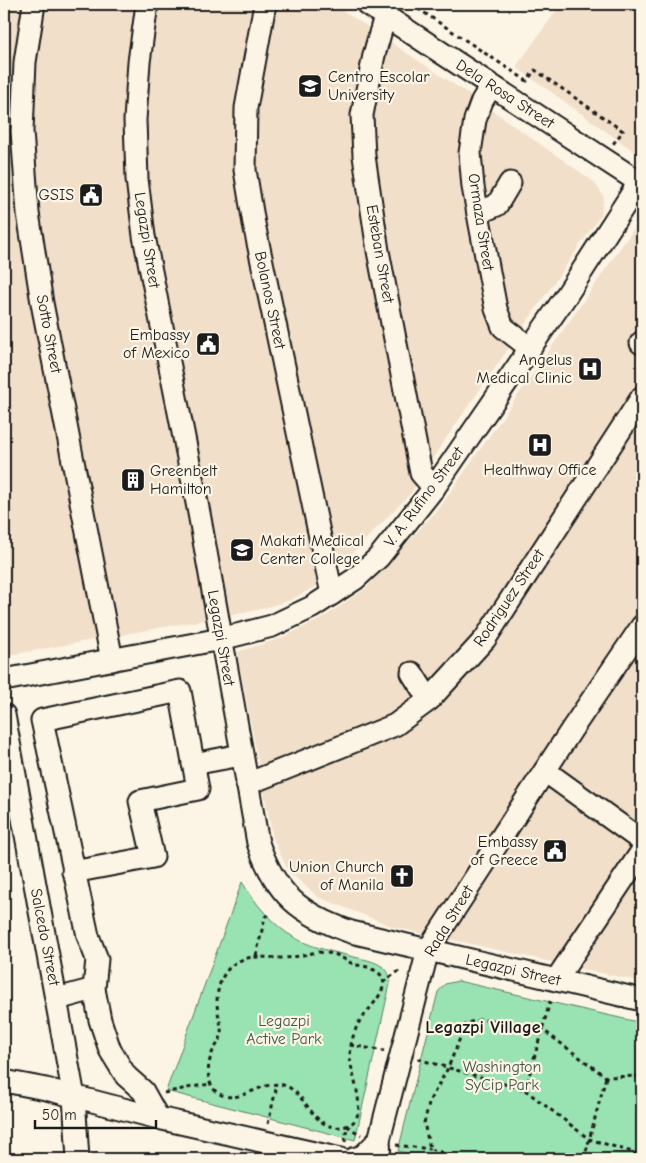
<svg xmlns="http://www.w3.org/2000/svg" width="646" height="1163" viewBox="0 0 646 1163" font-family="'Comic Neue',sans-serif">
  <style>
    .built { fill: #f1dfc9 }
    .green { fill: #99e2b1; stroke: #5a7f66 }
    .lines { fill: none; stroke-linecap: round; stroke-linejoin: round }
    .minor-casing { stroke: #1c1c1c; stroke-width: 25 }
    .path { stroke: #1c1c1c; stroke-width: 3; stroke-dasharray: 4 4; stroke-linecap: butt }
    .minor { stroke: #fcf5e5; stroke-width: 21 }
    .labels { text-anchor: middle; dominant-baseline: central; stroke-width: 4.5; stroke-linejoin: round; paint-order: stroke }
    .poi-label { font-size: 16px; fill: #1c1c1c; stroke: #fcf5e5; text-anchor: end }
    .street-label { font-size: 16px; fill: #1c1c1c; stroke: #fcf5e5 }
    .park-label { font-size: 16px; fill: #425749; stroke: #fcf5e5 }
    .neighbourhood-label { font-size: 18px; font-weight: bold; fill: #1c1c1c; stroke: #fcf5e5 }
  </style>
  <rect width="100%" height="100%" fill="#fcf5e5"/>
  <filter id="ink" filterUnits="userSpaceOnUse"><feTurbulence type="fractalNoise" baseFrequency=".02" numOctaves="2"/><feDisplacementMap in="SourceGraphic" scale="10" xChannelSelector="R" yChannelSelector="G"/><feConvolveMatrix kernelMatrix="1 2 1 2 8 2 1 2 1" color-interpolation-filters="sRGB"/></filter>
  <g filter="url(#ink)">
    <g class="built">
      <polygon points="4,4 333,4 479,101 594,182 604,197 601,215 438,450 410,494 326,580 291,600 253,611 4,656"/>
      <polygon points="561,4 642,4 642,157 516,67"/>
      <polygon points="642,217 642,982 394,927 318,897 288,871 273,838 237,652 279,639 321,619 365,589 440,507"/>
    </g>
    <g class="green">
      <path d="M242 882C255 903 273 926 295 938 313 948 334 952 354 957 363 959 375 961 383 967 389 971 390 977 390 984L355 1140 166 1091Z"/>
      <polygon points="458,981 642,1023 642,1159 431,1159 398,1151 438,992 445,984"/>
    </g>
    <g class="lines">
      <defs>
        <g id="minor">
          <polyline points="34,4 25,62 22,131 28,213 42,303 112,660"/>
          <path d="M147 4 139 62 135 120 137 179 144 236 199 513 258 843C276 895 300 914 351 932L642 1000"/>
          <polyline points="265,4 246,108 245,170 254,224 332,594"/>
          <polyline points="367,4 642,184"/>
          <polyline points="385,16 374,55 362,115 364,156 378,251 421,473 434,488"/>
          <polyline points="491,86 482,101 475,120 470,153 473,187 496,309 503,327 530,348"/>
          <polyline points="478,213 497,205 510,183"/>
          <polyline points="641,343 642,342"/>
          <polyline points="412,673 429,700"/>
          <polyline points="4,680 221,639 272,626 312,607 355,579 379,557 434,488 566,296 642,178"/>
          <polyline points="4,715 69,1070 74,1097 78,1159"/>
          <polyline points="193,764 241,755"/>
          <polyline points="545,771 642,841"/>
          <polyline points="247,784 395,725 429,700 485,639 642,397"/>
          <polyline points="73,872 153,857 140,801 198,789 180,691 42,720 88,936 97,959 94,989 100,1020 110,1050 126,1076 143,1091 158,1118"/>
          <polyline points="556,980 642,851"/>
          <polyline points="57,999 94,989"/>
          <polyline points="4,1081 46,1089 158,1118 341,1159"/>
          <polyline points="353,1159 363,1156 379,1140"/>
          <polyline points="380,1159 379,1140 428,950 572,729 642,626"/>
        </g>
      </defs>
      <use href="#minor" class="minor-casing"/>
      <g class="path">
        <polyline points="411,4 527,81 535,70 623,131 613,144"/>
        <path d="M319 952C323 953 329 953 334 954 341 956 347 962 354 964 360 966 367 966 372 969 402 982 365 1010 358 1024 353 1034 350 1046 350 1057 350 1074 372 1119 346 1126 316 1134 310 1101 290 1088 266 1073 242 1108 218 1093 205 1084 207 1064 213 1051 216 1045 220 1042 221 1035 222 1027 219 1019 218 1012 215 996 219 974 234 964 252 951 272 961 293 957 301 956 310 953 319 952Z"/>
        <polyline points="256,956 265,917 270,912"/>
        <polyline points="383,982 399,971"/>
        <polyline points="350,1045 384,1051"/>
        <polyline points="418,1059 525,1090 551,998"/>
        <polyline points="525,1090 589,1139 642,1155"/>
        <polyline points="164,1093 192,1087 210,1084"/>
        <polyline points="268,1124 277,1085"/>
        <polyline points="345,1142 347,1126 361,1135"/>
        <polyline points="396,1145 430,1149"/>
        <polyline points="466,1159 430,1149 424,1123 430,1100 448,1068 466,1023 480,1020 515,1021 543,1030 606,1077 642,1076"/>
        <polyline points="584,1159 606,1077"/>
      </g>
      <use href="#minor" class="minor"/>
    </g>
  </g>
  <defs>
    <symbol id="university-square" viewBox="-11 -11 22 22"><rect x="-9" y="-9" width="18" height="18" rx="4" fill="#1c1c1c" stroke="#fcf5e5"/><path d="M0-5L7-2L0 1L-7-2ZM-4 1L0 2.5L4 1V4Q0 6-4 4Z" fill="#fff"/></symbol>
    <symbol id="civic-square" viewBox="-11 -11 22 22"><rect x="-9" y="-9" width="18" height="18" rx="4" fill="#1c1c1c" stroke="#fcf5e5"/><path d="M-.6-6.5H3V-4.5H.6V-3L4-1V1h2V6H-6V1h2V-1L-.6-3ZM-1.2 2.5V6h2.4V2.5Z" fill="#fff"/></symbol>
    <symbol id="hospital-square" viewBox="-11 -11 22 22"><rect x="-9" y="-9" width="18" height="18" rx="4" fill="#1c1c1c" stroke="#fcf5e5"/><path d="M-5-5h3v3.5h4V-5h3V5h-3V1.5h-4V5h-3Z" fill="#fff"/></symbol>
    <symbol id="building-square" viewBox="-11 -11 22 22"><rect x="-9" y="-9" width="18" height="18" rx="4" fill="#1c1c1c" stroke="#fcf5e5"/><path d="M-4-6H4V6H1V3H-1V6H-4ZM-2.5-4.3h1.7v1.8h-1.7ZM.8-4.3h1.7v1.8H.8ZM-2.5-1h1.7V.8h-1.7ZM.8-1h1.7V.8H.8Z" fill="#fff"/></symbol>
    <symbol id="church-square" viewBox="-11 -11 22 22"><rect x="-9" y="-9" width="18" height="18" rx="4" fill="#1c1c1c" stroke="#fcf5e5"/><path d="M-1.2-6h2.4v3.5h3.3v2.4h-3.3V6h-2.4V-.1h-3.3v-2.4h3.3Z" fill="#fff"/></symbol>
  </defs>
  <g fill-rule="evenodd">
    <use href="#university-square" x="296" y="72" width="28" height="28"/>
    <use href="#civic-square" x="77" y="181" width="28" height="28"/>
    <use href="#civic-square" x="194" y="330" width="28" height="28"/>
    <use href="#hospital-square" x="576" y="355" width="28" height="28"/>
    <use href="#hospital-square" x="526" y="431" width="28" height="28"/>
    <use href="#building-square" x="119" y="466" width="28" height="28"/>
    <use href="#university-square" x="228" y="536" width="28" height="28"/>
    <use href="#civic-square" x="541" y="837" width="28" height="28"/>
    <use href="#church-square" x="388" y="862" width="28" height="28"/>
  </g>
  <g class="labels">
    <g class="poi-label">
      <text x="328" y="77" text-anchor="start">Centro Escolar<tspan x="328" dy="18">University</tspan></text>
      <text x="74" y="195">GSIS</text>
      <text x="190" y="335">Embassy<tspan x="190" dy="18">of Mexico</tspan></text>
      <text x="572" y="360">Angelus<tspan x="572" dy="18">Medical Clinic</tspan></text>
      <text x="540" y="470" text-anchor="middle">Healthway Office</text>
      <text x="150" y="471" text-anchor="start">Greenbelt<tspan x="150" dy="18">Hamilton</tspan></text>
      <text x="260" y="541" text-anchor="start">Makati Medical<tspan x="260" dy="18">Center College</tspan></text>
      <text x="538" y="842">Embassy<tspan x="538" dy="18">of Greece</tspan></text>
      <text x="384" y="867">Union Church<tspan x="384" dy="18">of Manila</tspan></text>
    </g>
    <g class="street-label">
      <text transform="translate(505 94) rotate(33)">Dela Rosa Street</text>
      <text transform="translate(481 222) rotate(81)">Ormaza Street</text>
      <text transform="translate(147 240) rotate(81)">Legazpi Street</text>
      <text transform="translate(380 254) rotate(80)">Esteban Street</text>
      <text transform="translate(270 300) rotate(78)">Bolanos Street</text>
      <text transform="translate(49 334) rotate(79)">Sotto Street</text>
      <text transform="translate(424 497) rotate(-53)">V. A. Rufino Street</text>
      <text transform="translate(509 598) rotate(-56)">Rodriguez Street</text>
      <text transform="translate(221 638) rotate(80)">Legazpi Street</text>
      <text transform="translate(449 921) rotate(-59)">Rada Street</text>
      <text transform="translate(45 937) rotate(79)">Salcedo Street</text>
      <text transform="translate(513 970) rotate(13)">Legazpi Street</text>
    </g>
    <g class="park-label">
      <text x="284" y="1021">Legazpi<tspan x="284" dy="18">Active Park</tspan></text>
      <text x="502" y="1067">Washington<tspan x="502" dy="18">SyCip Park</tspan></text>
    </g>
    <g class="neighbourhood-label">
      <text x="483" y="1027">Legazpi Village</text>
    </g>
  </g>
  <rect width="646" height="1163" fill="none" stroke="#fcf5e5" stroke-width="20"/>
  <rect x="10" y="10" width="626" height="1143" fill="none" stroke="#1c1c1c" stroke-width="2" filter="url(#ink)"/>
  <path d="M35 1120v8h121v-8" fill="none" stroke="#1c1c1c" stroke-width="2.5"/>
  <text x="42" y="1120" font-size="15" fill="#1c1c1c" stroke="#fcf5e5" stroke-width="4" paint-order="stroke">50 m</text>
</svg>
